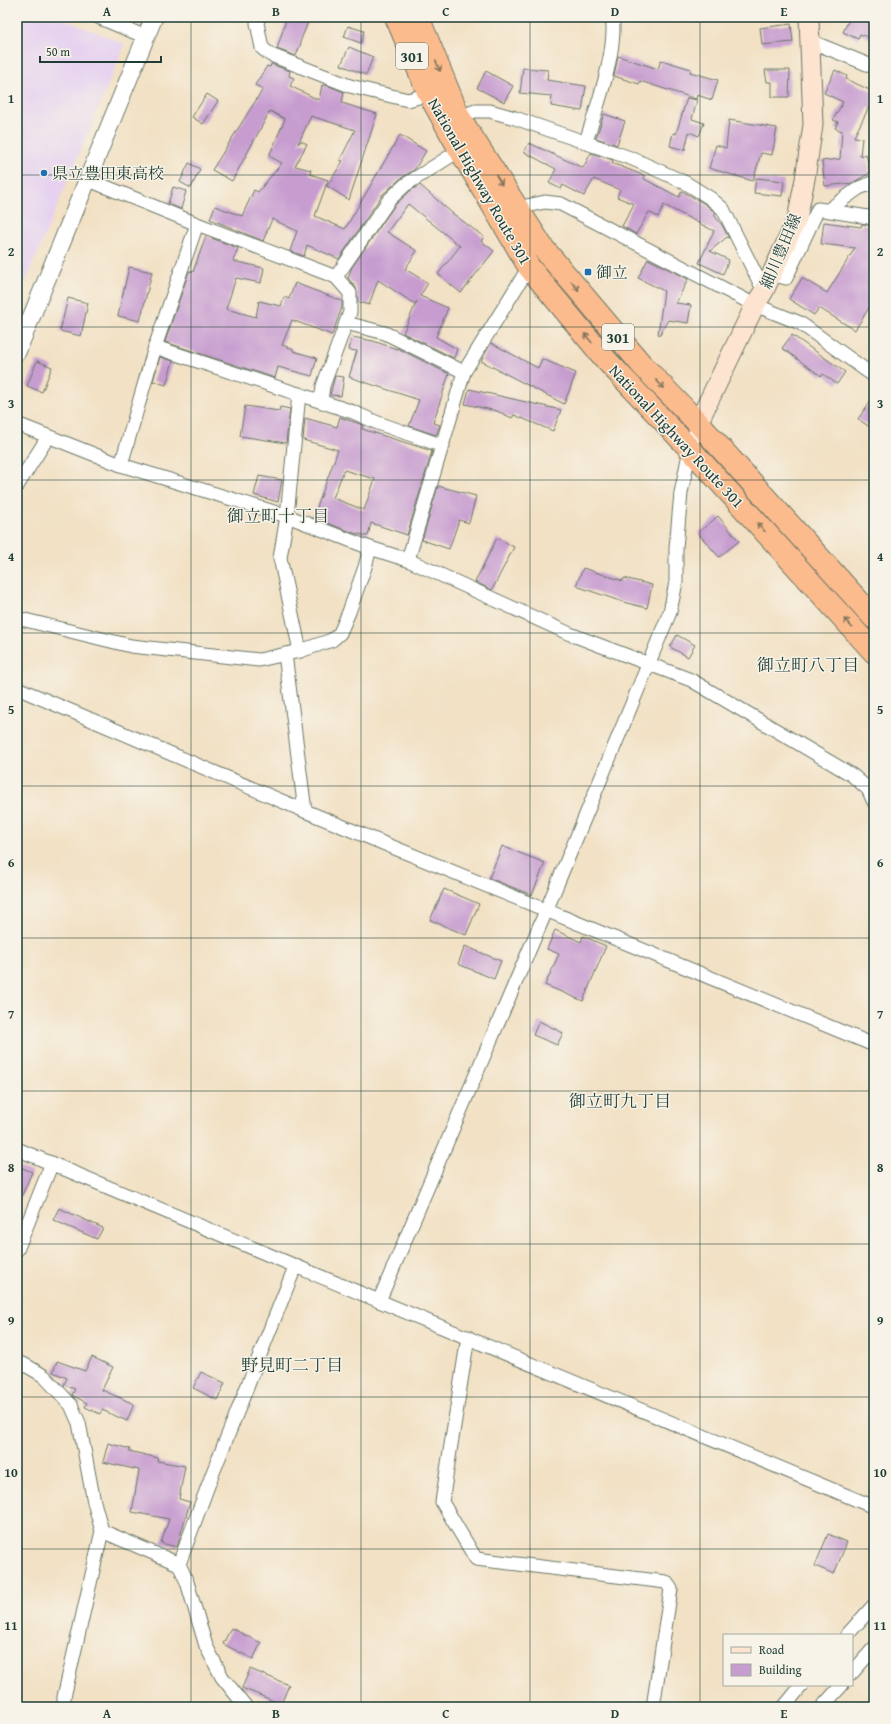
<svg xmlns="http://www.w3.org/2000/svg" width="891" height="1724" viewBox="0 0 891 1724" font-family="'Gentium Book Plus','Noto Serif JP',serif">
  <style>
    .built { fill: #e6d2f0 }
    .building { fill: #c79dd0; fill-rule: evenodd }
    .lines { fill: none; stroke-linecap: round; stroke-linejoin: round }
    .minor-casing { stroke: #697666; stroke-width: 15 }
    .tertiary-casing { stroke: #697666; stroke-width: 19 }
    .secondary-casing { stroke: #697666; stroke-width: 21 }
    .trunk-casing { stroke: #697666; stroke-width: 24 }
    .minor { stroke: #fff; stroke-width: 13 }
    .tertiary { stroke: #fff; stroke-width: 17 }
    .secondary { stroke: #fde4d1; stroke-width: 19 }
    .trunk { stroke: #fbbb8d; stroke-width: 22 }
    .oneway { stroke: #82765c }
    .grid { fill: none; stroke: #1f3d34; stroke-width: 1; stroke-opacity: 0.55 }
    .poi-dot { fill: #1f6fb2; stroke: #f7f3e8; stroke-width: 1.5 }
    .labels { text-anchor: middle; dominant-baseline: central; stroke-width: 3; stroke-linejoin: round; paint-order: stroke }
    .shield { fill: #f7f3e8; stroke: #60746a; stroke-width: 1 }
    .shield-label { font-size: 15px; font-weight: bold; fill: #1f3d34 }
    .poi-label { font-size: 16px; fill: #1f3d34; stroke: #f7f3e8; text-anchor: start }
    .street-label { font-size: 16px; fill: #1f3d34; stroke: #f7f3e8 }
    .neighbourhood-label { font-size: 17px; fill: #1f3d34; stroke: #f7f3e8 }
    .neatline { fill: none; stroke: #1f3d34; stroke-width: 1.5 }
    .grid-label { font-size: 13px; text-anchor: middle; font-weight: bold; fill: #1f3d34 }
  </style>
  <rect width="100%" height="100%" fill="#f7f3e8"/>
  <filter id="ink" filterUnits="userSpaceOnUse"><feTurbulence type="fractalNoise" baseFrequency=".025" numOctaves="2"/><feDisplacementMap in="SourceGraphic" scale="8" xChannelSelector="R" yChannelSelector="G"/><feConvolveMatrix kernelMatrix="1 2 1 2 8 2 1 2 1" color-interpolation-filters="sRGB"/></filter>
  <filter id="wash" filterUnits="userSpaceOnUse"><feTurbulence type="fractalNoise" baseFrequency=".012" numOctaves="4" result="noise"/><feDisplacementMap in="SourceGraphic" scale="16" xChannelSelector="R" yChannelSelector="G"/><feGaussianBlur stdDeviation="0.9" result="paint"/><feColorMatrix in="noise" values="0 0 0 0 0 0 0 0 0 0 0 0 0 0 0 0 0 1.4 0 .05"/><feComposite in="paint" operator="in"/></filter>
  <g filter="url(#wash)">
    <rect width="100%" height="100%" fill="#f2e1c4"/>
    <polygon class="built" points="17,17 58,17 125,44 17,302"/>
    <g id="blocks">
      <g class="building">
        <polygon points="287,17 310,17 300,42 301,43 296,56 277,49"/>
        <polygon points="850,17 864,17 874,22 874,40 860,34 858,39 843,32"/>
        <polygon points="791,24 793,42 762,45 760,28"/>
        <polygon points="348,26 364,31 361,43 344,37"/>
        <polygon points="349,47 373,57 366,75 341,65"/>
        <polygon points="618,56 658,69 661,60 691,69 690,72 718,80 712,100 697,95 696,99 640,81 639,84 614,76"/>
        <polygon points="271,64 290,71 289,76 294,78 290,86 319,100 322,85 329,86 344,92 342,103 377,114 349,200 327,186 343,161 340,160 355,130 311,116 298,144 301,141 307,144 295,166 311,170 310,174 328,180 315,216 345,229 400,135 426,151 415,169 400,179 382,195 339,259 307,245 304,256 290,251 297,231 272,219 263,241 210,219 215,206 242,216 254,190 258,192 282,163 269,156 285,119 270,111 232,181 212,170 263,89 255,85 267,66 270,67"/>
        <polygon points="523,68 548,70 547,80 586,86 582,111 551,106 552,96 520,93"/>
        <polygon points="765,70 790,70 789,97 772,97 772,82 767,82"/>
        <polygon points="835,70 847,76 846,79 874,92 874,110 869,107 854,137 862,138 860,156 866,154 870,173 852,183 825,186 822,161 840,159 842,131 835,128 838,122 833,120 843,102 824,93"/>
        <polygon points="486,71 513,86 504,102 477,88"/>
        <polygon points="207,94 218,101 203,124 192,117"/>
        <polygon points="687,98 697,100 692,119 704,123 699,136 689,132 685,150 670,146 673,133 676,134"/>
        <polygon points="604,114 625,121 617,145 596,138"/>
        <polygon points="729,120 777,128 772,155 761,153 753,181 709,168 716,145 726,148"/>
        <polygon points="529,143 583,168 591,153 613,160 612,163 645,176 644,179 679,197 682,191 705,204 716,213 714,215 722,225 729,238 727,237 710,251 729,260 723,274 699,263 714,231 664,205 658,217 649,212 636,234 622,226 634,204 617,197 620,190 594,179 584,196 563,185 561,189 549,183 556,169 524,152"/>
        <polygon points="189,163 200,169 191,188 180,182"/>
        <polygon points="756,178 784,181 782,196 754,193"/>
        <polygon points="420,185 452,213 484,237 481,241 494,251 461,293 438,274 460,246 408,204 387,232 417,251 405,269 428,283 420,296 448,308 436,337 457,349 454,358 403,333 417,301 415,304 378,280 369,305 358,302 356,288 348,278 352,267 395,205 410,191"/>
        <polygon points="173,187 186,191 181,209 168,204"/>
        <polygon points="824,222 861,227 862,224 874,226 874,300 855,330 819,308 814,315 789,299 802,278 827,293 855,248 821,244"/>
        <polygon points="206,236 238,248 233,261 264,268 261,283 236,278 226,309 256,317 259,301 281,306 284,297 289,299 295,283 342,301 342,307 332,335 292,320 282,345 293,349 293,351 317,358 312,376 278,367 275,378 165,342 189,271 193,272"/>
        <polygon points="648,259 688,279 676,303 691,305 688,323 668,320 660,335 658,334 664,291 638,278"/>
        <polygon points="129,267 152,272 140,321 118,316"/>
        <polygon points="68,298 88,303 81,336 60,331"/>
        <polygon points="792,335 845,372 837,384 823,374 821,376 782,348"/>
        <polygon points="352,337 373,341 397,349 397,348 449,374 433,423 440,425 436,435 409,426 419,400 349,377 357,351 349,350"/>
        <polygon points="491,343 538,368 542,359 576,373 564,404 481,361"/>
        <polygon points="160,357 173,361 166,385 153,381"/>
        <polygon points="37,361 52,367 42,392 27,386"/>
        <polygon points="335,376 344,377 341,396 330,395"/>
        <polygon points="469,389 561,410 553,431 514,415 512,418 497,411 465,404"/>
        <polygon points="874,396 874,430 858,419"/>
        <polygon points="245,406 279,411 280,407 290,409 286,443 240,436"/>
        <path d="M340 417 363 425 362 429 432 451 407 535 371 523 368 536 354 533 313 518 338 450 303 440 305 418 337 427ZM344 470 375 479 364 510 333 498Z"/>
        <polygon points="259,476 282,480 278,502 254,495"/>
        <polygon points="438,486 476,496 469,523 459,520 449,549 422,540"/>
        <polygon points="718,516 739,541 719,557 698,533"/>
        <polygon points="497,538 514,547 492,590 475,582"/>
        <polygon points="583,568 623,581 624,578 652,585 647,608 623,602 576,586"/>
        <polygon points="677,635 695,645 688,657 670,647"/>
        <polygon points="502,846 545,863 532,895 489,878"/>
        <polygon points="444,889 479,904 466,935 430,920"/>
        <polygon points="555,930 581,942 583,936 606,946 583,1001 545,985 559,954 547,949"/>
        <polygon points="465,946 501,961 494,979 458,964"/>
        <polygon points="539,1021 563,1033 557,1045 533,1035"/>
        <polygon points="17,1166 32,1172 17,1207"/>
        <polygon points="59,1208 103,1228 97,1239 53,1220"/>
        <polygon points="92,1357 113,1367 102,1390 134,1404 127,1421 102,1410 100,1414 85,1407 87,1403 72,1395 75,1389 64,1385 67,1378 53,1372 57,1361 85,1371"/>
        <polygon points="201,1372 225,1383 217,1400 193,1388"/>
        <polygon points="108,1443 130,1449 129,1451 158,1458 157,1461 185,1466 179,1499 190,1502 177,1547 161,1543 169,1519 132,1512 139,1470 103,1462"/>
        <polygon points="828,1534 847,1542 834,1574 815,1566"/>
        <polygon points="231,1628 261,1643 253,1659 223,1644"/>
        <polygon points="250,1669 289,1685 281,1704 242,1688"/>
      </g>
    </g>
  </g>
  <g filter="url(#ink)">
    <use href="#blocks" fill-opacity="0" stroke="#697666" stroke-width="1"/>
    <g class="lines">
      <defs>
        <g id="minor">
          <polyline points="98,17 146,37"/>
          <polyline points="259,17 257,23 262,48 271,55 350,86 408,100 429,94"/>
          <polyline points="810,41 874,67"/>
          <polyline points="459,117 475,111 490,111 515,118 633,159 686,183 710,198 723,209 764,291"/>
          <path d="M586 141C596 111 618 48 612 17"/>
          <polyline points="89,180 197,224"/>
          <polyline points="517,208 545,202 561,204 755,305 800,323 874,376"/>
          <polyline points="828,210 859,188 874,182"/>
          <polyline points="771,274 786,278 818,209 874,218"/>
          <polyline points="336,277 389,200 405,185 460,150"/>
          <polyline points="155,347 353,412 378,423 443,446"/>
          <polyline points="299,394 287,516 280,558 300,651"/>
          <polyline points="321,401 323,386 346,323"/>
          <polyline points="17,424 121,465 287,516 370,548 408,560 570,634 691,680 852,775 868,789 874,802"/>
          <polyline points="121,465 155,347 197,224 336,277 350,293 350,312 346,323 385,333 464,372"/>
          <polyline points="17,486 48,437"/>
          <polyline points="408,560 464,372 529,267"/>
          <polyline points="17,618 131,646 259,660 300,651 332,640 340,633 349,612 365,567 370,548"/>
          <polyline points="285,654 305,811"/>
          <polyline points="17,688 305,811 874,1045"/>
          <path d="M17 1149C302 1270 588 1387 874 1507"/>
          <polyline points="17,1250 52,1163"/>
          <polyline points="379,1301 546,911 670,612 676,582 676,548 681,493 690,449 698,423"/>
          <polyline points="468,1337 442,1502 476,1559 666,1582 671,1589 653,1707"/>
          <polyline points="17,1362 27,1366 44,1376 71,1405 79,1423 94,1502 102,1531 64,1697 64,1707"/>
          <polyline points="102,1531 179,1564 187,1582 206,1646 222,1677 246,1707"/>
          <polyline points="179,1564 212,1475 295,1267"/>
          <polyline points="847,1635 874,1605"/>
          <polyline points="852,1673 874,1648"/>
          <polyline points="784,1707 802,1685"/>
          <polyline points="822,1707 842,1685"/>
        </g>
        <polyline id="tertiary" points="17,352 154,17"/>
        <polyline id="secondary" points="698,423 755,305 764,291 797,219 805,179 813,125 809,17"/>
        <g id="trunk">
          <polyline points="396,17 429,94 460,150 529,267 607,361 690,449 874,652"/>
          <polyline points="418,17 459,117 543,248 642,365 698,423 874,618"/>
        </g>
      </defs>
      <use href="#minor" class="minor-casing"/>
      <use href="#tertiary" class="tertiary-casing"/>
      <use href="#secondary" class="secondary-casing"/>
      <use href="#trunk" class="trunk-casing"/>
      <use href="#minor" class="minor"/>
      <use href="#tertiary" class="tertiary"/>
      <use href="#secondary" class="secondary"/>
      <use href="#trunk" class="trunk"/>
    </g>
    <defs><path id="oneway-shaft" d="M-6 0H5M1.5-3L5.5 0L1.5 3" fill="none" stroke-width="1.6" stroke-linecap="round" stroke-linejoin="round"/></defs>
    <g class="oneway">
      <use href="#oneway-shaft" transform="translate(438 66) rotate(67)"/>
      <use href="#oneway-shaft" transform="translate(499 180) rotate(58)"/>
      <use href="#oneway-shaft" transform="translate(575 286) rotate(50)"/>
      <use href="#oneway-shaft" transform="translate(588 338) rotate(-130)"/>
      <use href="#oneway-shaft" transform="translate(660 384) rotate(46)"/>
      <use href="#oneway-shaft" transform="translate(761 527) rotate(-132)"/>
      <use href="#oneway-shaft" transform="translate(848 623) rotate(-132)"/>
    </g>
  </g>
  <path class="grid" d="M191 17V1707M361 17V1707M530 17V1707M700 17V1707M17 175H874M17 327H874M17 480H874M17 633H874M17 786H874M17 938H874M17 1091H874M17 1244H874M17 1397H874M17 1549H874"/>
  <g class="poi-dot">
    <circle cx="44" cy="173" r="4"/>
    <rect x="584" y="268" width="8" height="8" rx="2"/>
  </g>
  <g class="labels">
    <g class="shield">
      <rect x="396" y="43" width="32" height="26" rx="3"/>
      <rect x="602" y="324" width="32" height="26" rx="3"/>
    </g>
    <g class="shield-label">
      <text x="412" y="56">301</text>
      <text x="618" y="337">301</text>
    </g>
    <g class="poi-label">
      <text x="52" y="173">県立豊田東高校</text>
      <text x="596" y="272">御立</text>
    </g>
    <g class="street-label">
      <text transform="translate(480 181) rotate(60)">National Highway Route 301</text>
      <text transform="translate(780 251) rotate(-67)">細川豊田線</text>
      <text transform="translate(677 436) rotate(47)">National Highway Route 301</text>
    </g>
    <g class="neighbourhood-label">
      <text x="278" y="515">御立町十丁目</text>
      <text x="808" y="664">御立町八丁目</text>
      <text x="620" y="1100">御立町九丁目</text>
      <text x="292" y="1364">野見町二丁目</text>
    </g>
  </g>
  <rect width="891" height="1724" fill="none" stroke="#f7f3e8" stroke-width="44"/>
  <rect x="723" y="1634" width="130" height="52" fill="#f7f3e8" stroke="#a1aaa0"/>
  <rect x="731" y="1647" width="20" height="6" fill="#fde4d1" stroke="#a1aaa0"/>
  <text x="759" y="1654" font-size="12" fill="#1f3d34">Road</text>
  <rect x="731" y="1664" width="20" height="12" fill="#c79dd0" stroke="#a1aaa0"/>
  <text x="759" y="1674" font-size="12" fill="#1f3d34">Building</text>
  <path d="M40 56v6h121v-6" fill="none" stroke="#1f3d34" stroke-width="2"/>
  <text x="46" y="56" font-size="12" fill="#1f3d34" stroke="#f7f3e8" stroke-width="3" paint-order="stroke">50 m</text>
  <rect x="22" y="22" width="847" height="1680" class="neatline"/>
  <g class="grid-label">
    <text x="107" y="16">A</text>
    <text x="276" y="16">B</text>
    <text x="446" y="16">C</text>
    <text x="615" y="16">D</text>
    <text x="784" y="16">E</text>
    <text x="11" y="103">1</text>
    <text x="880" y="103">1</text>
    <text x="11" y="256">2</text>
    <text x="880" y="256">2</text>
    <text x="11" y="408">3</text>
    <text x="880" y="408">3</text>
    <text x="11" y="561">4</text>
    <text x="880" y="561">4</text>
    <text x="11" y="714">5</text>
    <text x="880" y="714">5</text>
    <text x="11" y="867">6</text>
    <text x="880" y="867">6</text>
    <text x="11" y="1019">7</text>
    <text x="880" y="1019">7</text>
    <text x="11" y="1172">8</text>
    <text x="880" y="1172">8</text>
    <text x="11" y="1325">9</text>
    <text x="880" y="1325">9</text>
    <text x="11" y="1477">10</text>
    <text x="880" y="1477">10</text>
    <text x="11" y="1630">11</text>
    <text x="880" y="1630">11</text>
    <text x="107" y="1718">A</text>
    <text x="276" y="1718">B</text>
    <text x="446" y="1718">C</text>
    <text x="615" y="1718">D</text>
    <text x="784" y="1718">E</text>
  </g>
</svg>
